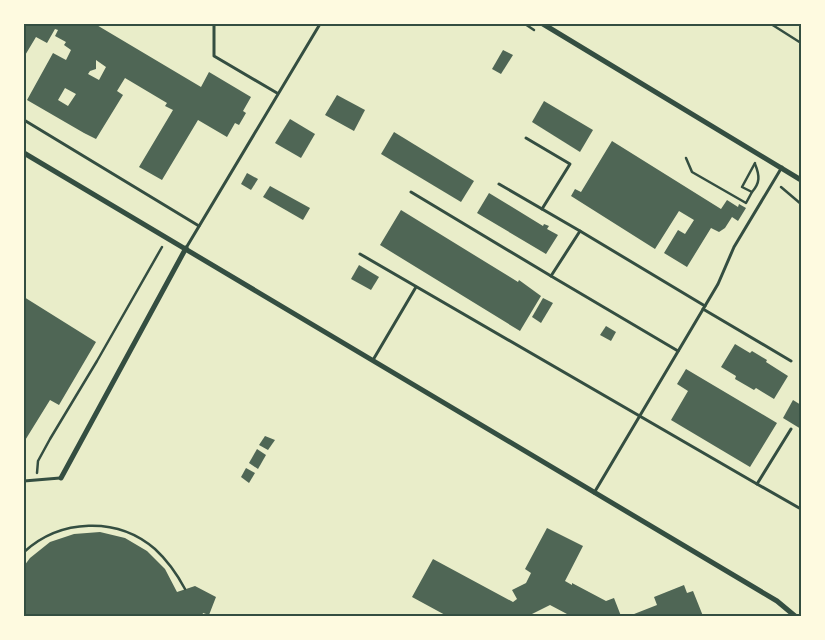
<svg xmlns="http://www.w3.org/2000/svg" width="825" height="640" viewBox="0 0 825 640" font-family="Commissioner,sans-serif">
  <style>
    .building { fill: #4f6655; fill-rule: evenodd }
    .lines { fill: none; stroke-linecap: round; stroke-linejoin: round }
    .path { stroke: #344e41; stroke-width: 2.5 }
    .service { stroke: #344e41; stroke-width: 3 }
    .minor { stroke: #344e41; stroke-width: 5 }
    .neatline { fill: none; stroke: #344e41; stroke-width: 2 }
  </style>
  <rect width="100%" height="100%" fill="#e9edc9"/>
  <g class="building">
    <path d="M24 24H95L201 87 209 72 251 97 243 111 246 113 239 125 235 123 227 137 198 120 162 180 139 167 173 110 165 106 167 103 125 78 117 91 123 95 96 139 84 133 27 100 53 53 66 60 71 50 64 45 66 42 55 36 58 30 55 29 47 43 36 37 24 57ZM96 60 106 67 99 80 88 74 90 71 96 69ZM65 88 76 94 68 106 58 100Z"/>
    <polygon points="503,50 513,55 501,74 492,69"/>
    <polygon points="337,95 365,110 354,131 325,115"/>
    <polygon points="544,101 593,130 580,152 532,122"/>
    <polygon points="290,119 315,134 301,158 275,143"/>
    <polygon points="394,132 474,181 461,202 381,154"/>
    <polygon points="612,141 721,209 727,200 738,207 739,204 746,208 738,221 732,217 725,228 719,232 711,228 687,267 664,253 678,230 685,234 694,220 679,211 655,249 571,196 575,189 581,192"/>
    <polygon points="247,173 258,179 251,190 241,184"/>
    <polygon points="270,186 310,208 303,220 263,197"/>
    <polygon points="489,193 543,226 544,224 549,226 547,229 558,235 546,254 477,213"/>
    <polygon points="401,210 518,282 519,280 541,296 520,331 380,245"/>
    <polygon points="359,265 379,277 371,290 351,279"/>
    <polygon points="24,297 96,342 59,405 50,400 24,442"/>
    <polygon points="543,298 553,303 541,323 532,317"/>
    <polygon points="606,326 616,332 611,341 600,335"/>
    <polygon points="735,344 750,353 752,351 767,360 766,362 788,376 774,399 756,388 754,390 735,379 736,376 721,367"/>
    <polygon points="686,369 777,423 750,467 671,420 688,391 677,384"/>
    <polygon points="793,400 801,405 801,429 783,418"/>
    <polygon points="265,436 275,440 268,450 259,445"/>
    <polygon points="257,449 266,455 258,469 249,463"/>
    <polygon points="246,468 255,473 249,483 241,477"/>
    <polygon points="547,528 583,546 565,581 572,585 572,583 606,601 614,598 621,616 565,616 567,614 550,605 528,616 447,616 412,597 433,559 513,602 517,599 512,590 526,583 531,573 525,569"/>
    <polygon points="100,532 125,538 147,551 165,569 177,592 195,586 216,597 209,615 203,613 202,616 24,616 24,566 30,558 50,542 74,534"/>
    <polygon points="684,585 687,593 693,591 703,616 629,616 657,605 654,597"/>
  </g>
  <g class="lines">
    <g class="path">
      <polyline points="525,24 534,30"/>
      <polyline points="771,24 801,43"/>
      <polyline points="686,158 692,172 746,203 752,192 742,187 755,163"/>
      <polyline points="781,187 801,204"/>
      <path d="M752 192C760 183 760 176 755 164"/>
      <polyline points="37,473 38,461 50,439 97,361 162,247"/>
      <path d="M24 552C60 519 117 516 155 549 168 561 177 574 185 589"/>
    </g>
    <g class="service">
      <polyline points="214,24 214,56 277,93"/>
      <polyline points="24,120 199,226"/>
      <polyline points="526,138 570,164 542,209"/>
      <polyline points="499,184 580,231"/>
      <polyline points="411,192 551,276"/>
      <polyline points="186,248 320,24"/>
      <polyline points="360,254 757,484 791,429"/>
      <polyline points="703,309 791,361"/>
      <polyline points="678,351 551,276 580,231 705,306"/>
      <polyline points="373,360 416,287"/>
      <polyline points="24,481 60,478"/>
      <polyline points="757,484 801,509"/>
      <polyline points="594,493 718,284 734,247 782,167"/>
    </g>
    <g class="minor">
      <polyline points="543,24 801,180"/>
      <polyline points="24,153 777,601 795,616"/>
      <polyline points="61,478 186,248"/>
    </g>
  </g>
  <rect width="825" height="640" fill="none" stroke="#fefae0" stroke-width="50"/>
  <rect x="25" y="25" width="775" height="590" class="neatline"/>
</svg>
